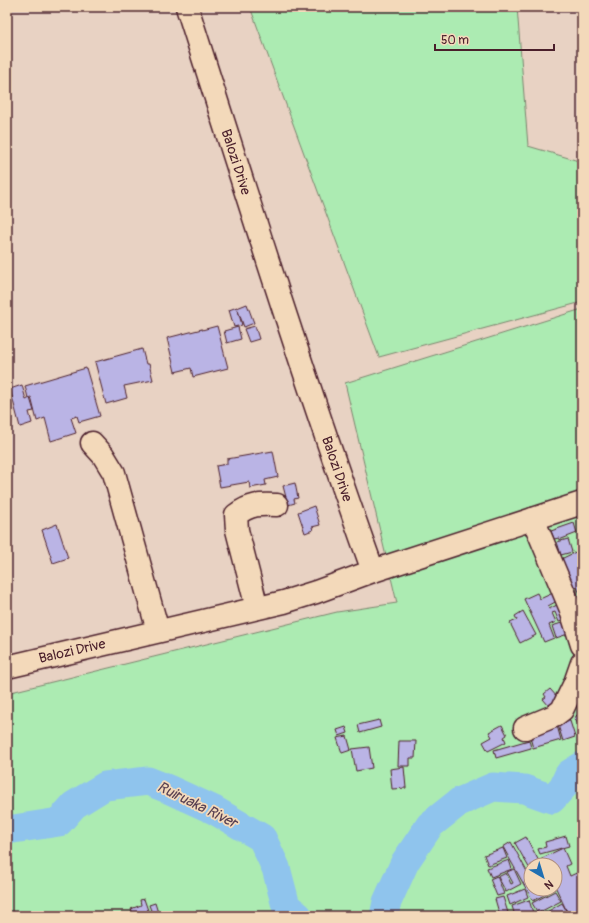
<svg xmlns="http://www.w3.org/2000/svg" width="589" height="923" viewBox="0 0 589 923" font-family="Pangolin,sans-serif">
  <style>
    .green { fill: #acebb2; stroke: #7b856e; fill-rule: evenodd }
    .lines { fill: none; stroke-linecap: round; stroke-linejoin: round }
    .river { stroke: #8fc4ed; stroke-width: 29 }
    .building { fill: #bab4e5; stroke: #4a1f2b }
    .minor-casing { stroke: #4a1f2b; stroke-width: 25 }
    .minor { stroke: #f3d9ba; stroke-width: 22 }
    .labels { text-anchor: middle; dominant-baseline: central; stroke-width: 3.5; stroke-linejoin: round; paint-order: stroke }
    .street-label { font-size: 14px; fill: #4a1f2b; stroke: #f3d9ba }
    .water-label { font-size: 15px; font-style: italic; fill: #584052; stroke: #f3d9ba }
  </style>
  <rect width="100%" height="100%" fill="#e8d2c3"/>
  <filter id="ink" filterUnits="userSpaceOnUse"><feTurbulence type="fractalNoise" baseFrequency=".025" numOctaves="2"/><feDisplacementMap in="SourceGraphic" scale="8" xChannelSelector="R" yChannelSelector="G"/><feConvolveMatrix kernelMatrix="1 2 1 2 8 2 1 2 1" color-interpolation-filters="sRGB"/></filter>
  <g filter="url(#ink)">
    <g class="green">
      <polygon points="250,7 517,7 528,146 582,162 582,302 379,357"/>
      <path d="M582 309V916H7V693L337 612 397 603 345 383ZM531 865H555V889H531Z"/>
    </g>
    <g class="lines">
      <g class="river">
        <polyline points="7,830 59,822 74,805 105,786 148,781 168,789 214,810 262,838 276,868 286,906 298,916"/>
        <polyline points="384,916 387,902 405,862 430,825 459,802 493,787 524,789 552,799 563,787 569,774 582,766"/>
      </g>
    </g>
    <g class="building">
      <polygon points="247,304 254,323 244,327 237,308"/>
      <polygon points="237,307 242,325 234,327 229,310"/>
      <polygon points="217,326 228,368 193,377 191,368 175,372 167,338 202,329 202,330"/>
      <polygon points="255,326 259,339 249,342 244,329"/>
      <polygon points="238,327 241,339 227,343 224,331"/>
      <polygon points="142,349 146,364 149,364 153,380 124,386 127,398 106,404 95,362"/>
      <polygon points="86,368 100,416 79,422 77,416 71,418 76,433 51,441 45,418 37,421 31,397 28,398 25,386"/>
      <polygon points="22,385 26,400 30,398 34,411 29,412 32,423 20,427 10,389"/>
      <polygon points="273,451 278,477 265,480 266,485 250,488 249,482 220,487 216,466 227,464 227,459"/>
      <polygon points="295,483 298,498 294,499 295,503 288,505 283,486"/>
      <polygon points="314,506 320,525 312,527 313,530 305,533 298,512"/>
      <polygon points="574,523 577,533 559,540 559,538 554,539 551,531"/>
      <polygon points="57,524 68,558 53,563 42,530"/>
      <polygon points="568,539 572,552 561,555 557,542"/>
      <polygon points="582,549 582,593 580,594 577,587 574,588 561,559"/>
      <polygon points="537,593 540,599 553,593 557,601 548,606 549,609 559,604 566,619 559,622 555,612 552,613 556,622 549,625 554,638 544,642 524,599"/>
      <polygon points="523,611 536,635 520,643 510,623 517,620 515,616"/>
      <polygon points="565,622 574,632 556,638 552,626"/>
      <polygon points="550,689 558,698 549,706 543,699 546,697 544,694"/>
      <polygon points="577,715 580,718 582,717 582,728 574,719"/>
      <polygon points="569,718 575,737 563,741 557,722"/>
      <polygon points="379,720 381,727 360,733 358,725"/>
      <polygon points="556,722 561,740 533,748 528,730"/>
      <polygon points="502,725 507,735 504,737 506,742 488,751 483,742 492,737 489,732"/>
      <polygon points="346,727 348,733 339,736 337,730"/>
      <polygon points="347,736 351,750 342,753 337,738"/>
      <polygon points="529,740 531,748 496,758 494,750"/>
      <polygon points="399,741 416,741 415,758 410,758 410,766 398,766"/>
      <polygon points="369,747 372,768 356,771 352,749"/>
      <polygon points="404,767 406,788 392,789 390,769"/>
      <polygon points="566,836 569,846 540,854 538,849 546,847 545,842"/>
      <polygon points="526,837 541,865 531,865 531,871 515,843"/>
      <polygon points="511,842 531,879 531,889 555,889 533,901 503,847"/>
      <polygon points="503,848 507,858 488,865 484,855"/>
      <polygon points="563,848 570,864 566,866 570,876 581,871 582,874 582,916 569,916 555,886 555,865 545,865 542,858"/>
      <polygon points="509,860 512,869 491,877 487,868"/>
      <polygon points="514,869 521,884 506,892 498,877 506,873 511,884 513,883 507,872"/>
      <polygon points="497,876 504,894 497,896 490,879"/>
      <polygon points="525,889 528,897 510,905 507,896"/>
      <polygon points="555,891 561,901 538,913 532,903"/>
      <polygon points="503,897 509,916 500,916 495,899"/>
      <polygon points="144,899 150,916 134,916 131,909 141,905 140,900"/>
      <polygon points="529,900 534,916 515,916 512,906"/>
      <polygon points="155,903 159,916 153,916 149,905"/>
      <polygon points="562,903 566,910 556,916 540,916"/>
    </g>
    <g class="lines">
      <defs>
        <g id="minor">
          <path d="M187 7C247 196 306 385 373 571"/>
          <polyline points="92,443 103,455 114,473 158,631"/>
          <polyline points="533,519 570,607 582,645"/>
          <path d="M257 608 237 530 236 515C250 504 260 504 277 505"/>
          <polyline points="7,667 284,602 316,592 373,571 582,503"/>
          <polyline points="525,728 554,716 562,710 575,683 582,663"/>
        </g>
      </defs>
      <use href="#minor" class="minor-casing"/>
      <use href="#minor" class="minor"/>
    </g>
  </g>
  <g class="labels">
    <g class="street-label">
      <text transform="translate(236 162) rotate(72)">Balozi Drive</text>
      <text transform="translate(337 469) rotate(71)">Balozi Drive</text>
      <text transform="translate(72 651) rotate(-13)">Balozi Drive</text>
    </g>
    <g class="water-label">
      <text transform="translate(197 805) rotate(26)">Ruiruaka River</text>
    </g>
  </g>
  <rect width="589" height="923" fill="none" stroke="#f3d9ba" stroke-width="24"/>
  <rect x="12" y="12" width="565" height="899" fill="none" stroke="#4a1f2b" stroke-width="1.5" filter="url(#ink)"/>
  <g transform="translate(543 877) rotate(142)"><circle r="19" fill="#f3d9ba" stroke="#af8f81"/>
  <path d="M0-3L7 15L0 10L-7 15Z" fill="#1f6fb2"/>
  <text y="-6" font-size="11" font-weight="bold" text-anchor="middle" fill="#4a1f2b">N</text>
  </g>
  <path d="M435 44v6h119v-6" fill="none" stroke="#4a1f2b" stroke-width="2"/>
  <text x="441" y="44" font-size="12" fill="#4a1f2b" stroke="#f3d9ba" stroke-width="3" paint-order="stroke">50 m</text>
</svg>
